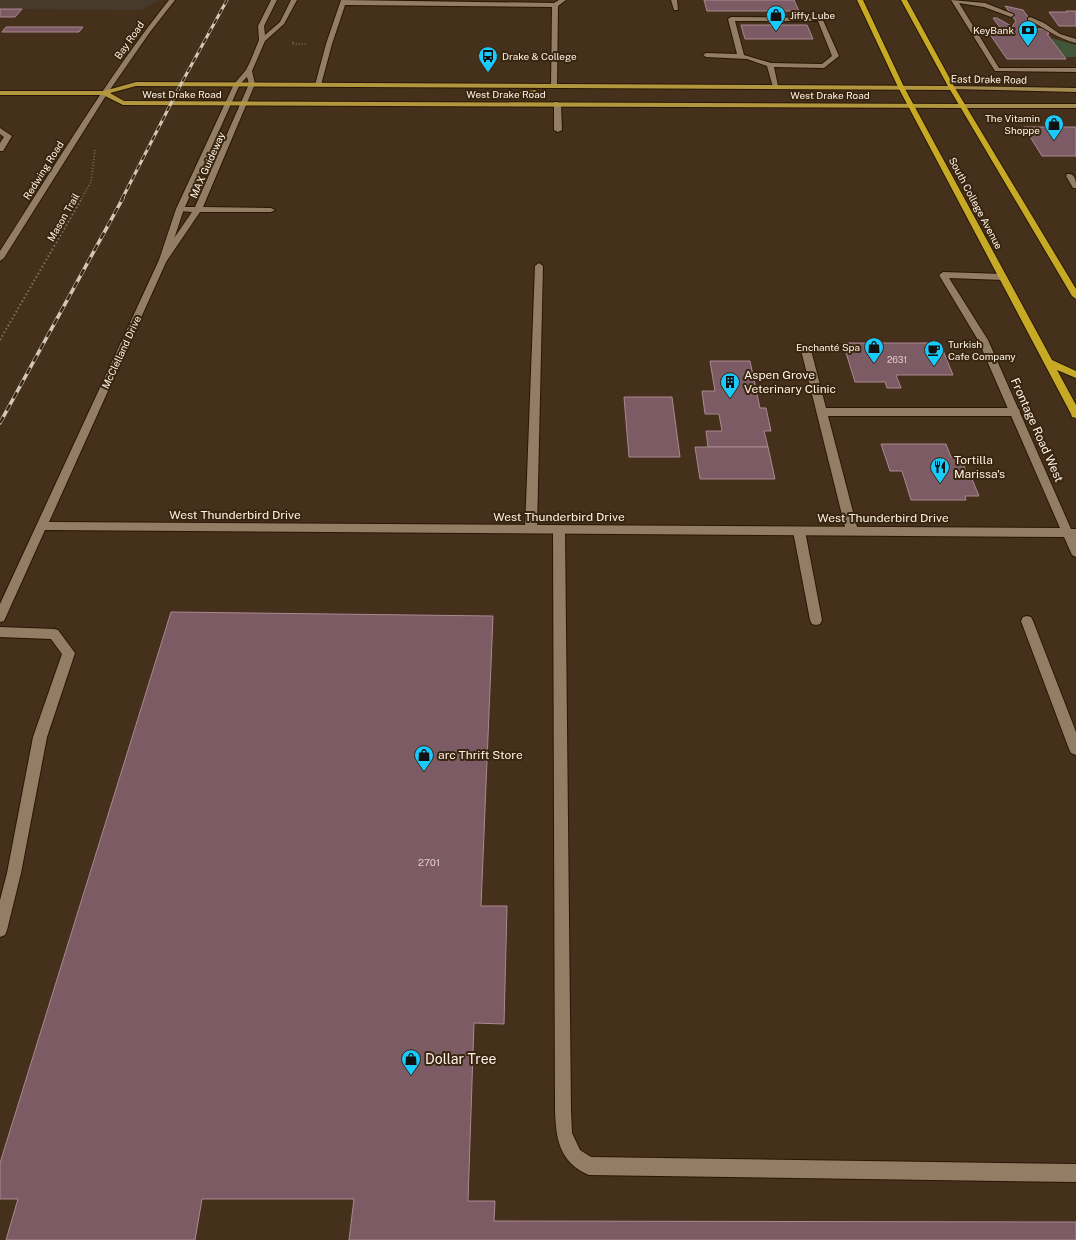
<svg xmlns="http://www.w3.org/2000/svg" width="1076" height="1240" viewBox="0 0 1076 1240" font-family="'Public Sans',sans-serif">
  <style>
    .education { fill: #48392d }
    .green { fill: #42563a }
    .building { fill: #7c5b65; stroke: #ab8892 }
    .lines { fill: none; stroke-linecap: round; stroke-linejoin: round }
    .lane-casing { stroke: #2a1703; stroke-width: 2 }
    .street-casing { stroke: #2a1703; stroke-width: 2 }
    .secondary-casing { stroke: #2a1703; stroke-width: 2 }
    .primary-casing { stroke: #2a1703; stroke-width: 2 }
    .highway-casing { stroke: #2a1703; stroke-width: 2 }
    .path-far1 { stroke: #847360; stroke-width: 1.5; stroke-dasharray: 1 2; stroke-linecap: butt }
    .path { stroke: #847360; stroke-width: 2; stroke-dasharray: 1.5 2.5; stroke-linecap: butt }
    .lane { fill: #947d65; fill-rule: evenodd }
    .street { fill: #947d65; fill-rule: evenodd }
    .secondary { fill: #a38a52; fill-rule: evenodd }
    .primary { fill: #b2973f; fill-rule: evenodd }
    .highway { fill: #c6a925; fill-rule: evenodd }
    .rail-far1-casing { stroke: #d5c7b8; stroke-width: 3 }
    .rail-casing { stroke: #d5c7b8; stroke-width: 3.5 }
    .rail-far1 { stroke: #392611; stroke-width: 2; stroke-dasharray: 5.5; stroke-linecap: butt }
    .rail { stroke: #392611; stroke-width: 2.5; stroke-dasharray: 7; stroke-linecap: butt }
    .labels { text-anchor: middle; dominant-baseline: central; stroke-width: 4; stroke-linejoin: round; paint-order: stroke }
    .far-number-label { font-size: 9px; fill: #deccc5 }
    .far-poi-label { font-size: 10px; fill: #fff2e5; stroke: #392611; text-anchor: start }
    .far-street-label { font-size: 10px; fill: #fff2e5; stroke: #392611 }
    .number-label { font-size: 10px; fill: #deccc5 }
    .poi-label { font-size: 12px; fill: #fff2e5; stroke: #392611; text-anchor: start }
    .street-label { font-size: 12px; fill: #fff2e5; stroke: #392611 }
    .near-poi-label { font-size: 14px; fill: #fff2e5; stroke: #392611; text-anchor: start }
  </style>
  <rect width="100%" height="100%" fill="#44301b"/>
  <polygon class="education" points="0,0 159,0 141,10 0,9"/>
  <polygon class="green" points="1051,38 1076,45 1076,57 1064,57"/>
  <g class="building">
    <polygon points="704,0 794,0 799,11 707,11"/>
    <polygon points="1005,6 1023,10 1037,29 1044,29 1048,32 1049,34 1047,34 1066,59 1007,59 987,30 1010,30 1016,21"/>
    <polygon points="0,9 22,9 15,17 0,17"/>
    <polygon points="1066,11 1076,11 1076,26 1059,26 1049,12 1067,12"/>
    <polygon points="993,18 997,18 1011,26 1009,29 1001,29"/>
    <polygon points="741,25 807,25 813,39 745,39"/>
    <polygon points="6,27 83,27 79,32 2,32"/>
    <polygon points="1024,127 1076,127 1076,156 1042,156"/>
    <polygon points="843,343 940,343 953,375 896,375 901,388 887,388 885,382 855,382"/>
    <polygon points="710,361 750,361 760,408 766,408 771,431 764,431 768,447 708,447 706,431 722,431 719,414 705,414 702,391 715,391"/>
    <polygon points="624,397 672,397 680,457 629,457"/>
    <polygon points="881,444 946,444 951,457 961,457 966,472 969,472 979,496 965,496 966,500 911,500 902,471 890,471"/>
    <polygon points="695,447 768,447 775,479 700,479"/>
    <polygon points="171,612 493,616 481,906 507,906 504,1024 474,1023 468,1201 495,1201 494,1221 1076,1222 1076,1240 349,1240 354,1199 202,1199 195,1240 6,1240 18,1199 0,1199 0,1163"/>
  </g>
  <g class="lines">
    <defs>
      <g id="lane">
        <polygon points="271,0 277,0 264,26 265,35 280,22 291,0 297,0 284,24 265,41 252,71 255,84 203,207 271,208 275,210 271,212 200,212 166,262 160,262 159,260 192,212 180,211 176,209 180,207 195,207 249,84 247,77 239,85 234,84 246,70 250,62 259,40 258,26"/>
        <polygon points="341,0 554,3 559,0 566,0 558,6 557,86 554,88 551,86 552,7 345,5 332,44 321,85 316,86 315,85 326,44"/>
        <polygon points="671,0 677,0 678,10 674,10"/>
        <polygon points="951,0 985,3 1013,14 1014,15 1011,17 984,7 959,3 999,68 1076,68 1076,72 995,71"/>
        <path d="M731 17 822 18 839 56 824 68 774 67 778 86 773 87 767 66 747 59 706 57 703 55 706 53 737 54 728 19ZM735 21H818L832 56 822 64 771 63 744 55Z"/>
        <path d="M1030 17 1044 23 1060 34 1076 39V43C1056 38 1046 28 1028 20V18Z"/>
        <polygon points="554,102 557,102 561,104 562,130 558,132 554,130"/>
        <polygon points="0,128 12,136 3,151 0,151 0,143 4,137 0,134"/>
        <path d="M1067 174H1070C1076 175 1076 183 1076 188H1073L1066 176Z"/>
        <polygon points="539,263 543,266 537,529 535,532 531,533 527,532 525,529 535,266"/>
        <polygon points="943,272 1003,274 1007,277 1003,280 949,278 988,340 986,342 983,343 978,340 939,275"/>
        <polygon points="806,347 811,350 826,408 1015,408 1019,409 1020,412 1019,415 1015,416 828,416 858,531 856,534 852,535 848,534 846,531 801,350"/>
        <path d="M559 526 563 527 565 530 571 1110 572 1133 580 1150 591 1157 1076 1164V1182L589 1175C559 1162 556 1139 555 1110L553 530 555 527Z"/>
        <polygon points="799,527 803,528 805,531 822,620 820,624 816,625 812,624 810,620 793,531 795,528"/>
        <polygon points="1027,616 1031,617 1033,621 1076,732 1076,755 1071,753 1069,749 1021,621 1023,617"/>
        <polygon points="0,627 54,629 58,630 75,653 47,737 21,873 7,930 5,935 0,937 0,900 7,873 33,737 62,654 51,639 0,637"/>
      </g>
      <g id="street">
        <path d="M169 0H175L150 32 107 94 4 258 0 261V251C55 166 106 79 169 0Z"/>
        <polygon points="237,82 240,84 184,209 167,260 49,522 1060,528 978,340 983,337 988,340 1071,529 1076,529 1076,557 1072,555 1064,537 45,530 4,621 0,622 0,604 159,260 176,209 234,84"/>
      </g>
      <g id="secondary">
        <polygon points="952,86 1076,88 1076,92 950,89 950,87"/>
        <polygon points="960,104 1076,104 1076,108 963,108 959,106"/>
      </g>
      <g id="primary">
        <polygon points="136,82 952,86 955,88 952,90 136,86 110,93 124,101 963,104 967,106 963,108 123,105 103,95 0,95 0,91 104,91"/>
        <polygon points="535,90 537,91 537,93 492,99 488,97 492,95"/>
      </g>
      <g id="highway">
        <polygon points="857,0 863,0 904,87 1052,360 1076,371 1076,378 1057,370 1076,405 1076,418 1072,417 1071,414 898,87"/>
        <polygon points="901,0 907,0 955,88 1076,289 1076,299 1072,296 949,88"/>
      </g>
    </defs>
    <use href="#lane" class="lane-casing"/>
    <use href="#street" class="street-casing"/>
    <use href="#secondary" class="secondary-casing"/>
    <use href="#primary" class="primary-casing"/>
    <use href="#highway" class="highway-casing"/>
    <g class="path-far1">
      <polyline points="293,42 292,44 307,44"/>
      <polyline points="81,199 91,182 95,150"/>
    </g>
    <polyline class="path" points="0,340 82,198"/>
    <use href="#lane" class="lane"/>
    <use href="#street" class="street"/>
    <use href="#secondary" class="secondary"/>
    <use href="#primary" class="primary"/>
    <use href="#highway" class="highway"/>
    <defs>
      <polyline id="rail-far1" points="122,199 181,84 227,0"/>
      <polyline id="rail" points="0,423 123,198"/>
    </defs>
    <use href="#rail-far1" class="rail-far1-casing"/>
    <use href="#rail" class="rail-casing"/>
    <use href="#rail-far1" class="rail-far1"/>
    <use href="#rail" class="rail"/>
  </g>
  <defs>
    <symbol id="shop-pin" viewBox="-11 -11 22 30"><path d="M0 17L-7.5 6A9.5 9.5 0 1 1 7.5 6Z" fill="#19cafc" stroke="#392611"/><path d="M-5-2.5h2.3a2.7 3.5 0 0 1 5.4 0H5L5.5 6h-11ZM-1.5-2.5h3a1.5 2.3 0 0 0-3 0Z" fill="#111"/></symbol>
    <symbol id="bank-pin" viewBox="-11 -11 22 30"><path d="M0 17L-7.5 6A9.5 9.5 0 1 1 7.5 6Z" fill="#19cafc" stroke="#392611"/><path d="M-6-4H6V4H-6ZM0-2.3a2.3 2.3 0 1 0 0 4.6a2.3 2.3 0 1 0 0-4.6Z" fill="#111"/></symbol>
    <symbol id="bus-pin" viewBox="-11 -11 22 30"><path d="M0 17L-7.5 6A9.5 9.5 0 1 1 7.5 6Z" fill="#19cafc" stroke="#392611"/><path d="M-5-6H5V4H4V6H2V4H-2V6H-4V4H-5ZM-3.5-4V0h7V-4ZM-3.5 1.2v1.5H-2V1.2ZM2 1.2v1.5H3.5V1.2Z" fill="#111"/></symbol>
    <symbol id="cafe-pin" viewBox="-11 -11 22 30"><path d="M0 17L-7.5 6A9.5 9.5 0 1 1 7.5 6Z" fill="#19cafc" stroke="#392611"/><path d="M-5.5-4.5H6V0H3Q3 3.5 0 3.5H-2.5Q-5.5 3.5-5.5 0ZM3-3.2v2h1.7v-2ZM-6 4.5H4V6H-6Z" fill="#111"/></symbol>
    <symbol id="building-pin" viewBox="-11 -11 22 30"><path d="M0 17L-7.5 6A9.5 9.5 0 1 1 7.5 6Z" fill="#19cafc" stroke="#392611"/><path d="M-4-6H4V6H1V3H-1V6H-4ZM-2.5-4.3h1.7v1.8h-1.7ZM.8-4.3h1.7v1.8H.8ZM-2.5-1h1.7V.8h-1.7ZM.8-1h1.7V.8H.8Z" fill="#111"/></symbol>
    <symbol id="restaurant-pin" viewBox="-11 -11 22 30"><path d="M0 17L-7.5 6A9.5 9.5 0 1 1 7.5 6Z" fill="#19cafc" stroke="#392611"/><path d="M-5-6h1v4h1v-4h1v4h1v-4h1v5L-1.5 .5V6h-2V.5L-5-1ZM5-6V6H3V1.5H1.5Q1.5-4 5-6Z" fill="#111"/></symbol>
  </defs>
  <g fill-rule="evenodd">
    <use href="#shop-pin" x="765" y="4" width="22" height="30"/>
    <use href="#bank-pin" x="1017" y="19" width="22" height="30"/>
    <use href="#bus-pin" x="477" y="45" width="22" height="30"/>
    <use href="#shop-pin" x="1043" y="113" width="22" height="30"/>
    <use href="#shop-pin" x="863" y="336" width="22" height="30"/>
    <use href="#cafe-pin" x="923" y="339" width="22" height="30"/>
    <use href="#building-pin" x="719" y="371" width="22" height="30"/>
    <use href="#restaurant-pin" x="929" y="456" width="22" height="30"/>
    <use href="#shop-pin" x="413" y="744" width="22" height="30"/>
    <use href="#shop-pin" x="400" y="1048" width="22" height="30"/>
  </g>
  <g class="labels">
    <g class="far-number-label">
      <text x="897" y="359">2631</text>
    </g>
    <g class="far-poi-label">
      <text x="790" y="15">Jiffy Lube</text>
      <text x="1014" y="30" text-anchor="end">KeyBank</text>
      <text x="502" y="56">Drake &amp; College</text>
      <text x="1040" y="118" text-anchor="end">The Vitamin<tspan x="1040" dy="12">Shoppe</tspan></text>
      <text x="948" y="344">Turkish<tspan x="948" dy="12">Cafe Company</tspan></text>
      <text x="860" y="347" text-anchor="end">Enchanté Spa</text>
    </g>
    <g class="far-street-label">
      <text transform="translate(129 40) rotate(-55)">Bay Road</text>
      <text transform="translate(989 79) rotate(1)">East Drake Road</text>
      <text x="182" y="94">West Drake Road</text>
      <text x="506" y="94">West Drake Road</text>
      <text x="830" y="95">West Drake Road</text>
      <text transform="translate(207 165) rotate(-66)">MAX Guideway</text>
      <text transform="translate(43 170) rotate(-58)">Redwing Road</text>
      <text transform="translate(976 203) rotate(62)">South College Avenue</text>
      <text transform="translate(63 217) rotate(-60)">Mason Trail</text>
      <text transform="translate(121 352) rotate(-65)">McClelland Drive</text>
    </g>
    <g class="number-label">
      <text x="429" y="862">2701</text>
    </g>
    <g class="poi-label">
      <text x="744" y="375">Aspen Grove<tspan x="744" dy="14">Veterinary Clinic</tspan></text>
      <text x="954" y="460">Tortilla<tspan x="954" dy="14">Marissa's</tspan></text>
      <text x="438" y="755">arc Thrift Store</text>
    </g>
    <g class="street-label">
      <text transform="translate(1037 430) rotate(66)">Frontage Road West</text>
      <text x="235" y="515">West Thunderbird Drive</text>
      <text x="559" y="517">West Thunderbird Drive</text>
      <text x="883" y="518">West Thunderbird Drive</text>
    </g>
    <g class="near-poi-label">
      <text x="425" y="1059">Dollar Tree</text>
    </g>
  </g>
</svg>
